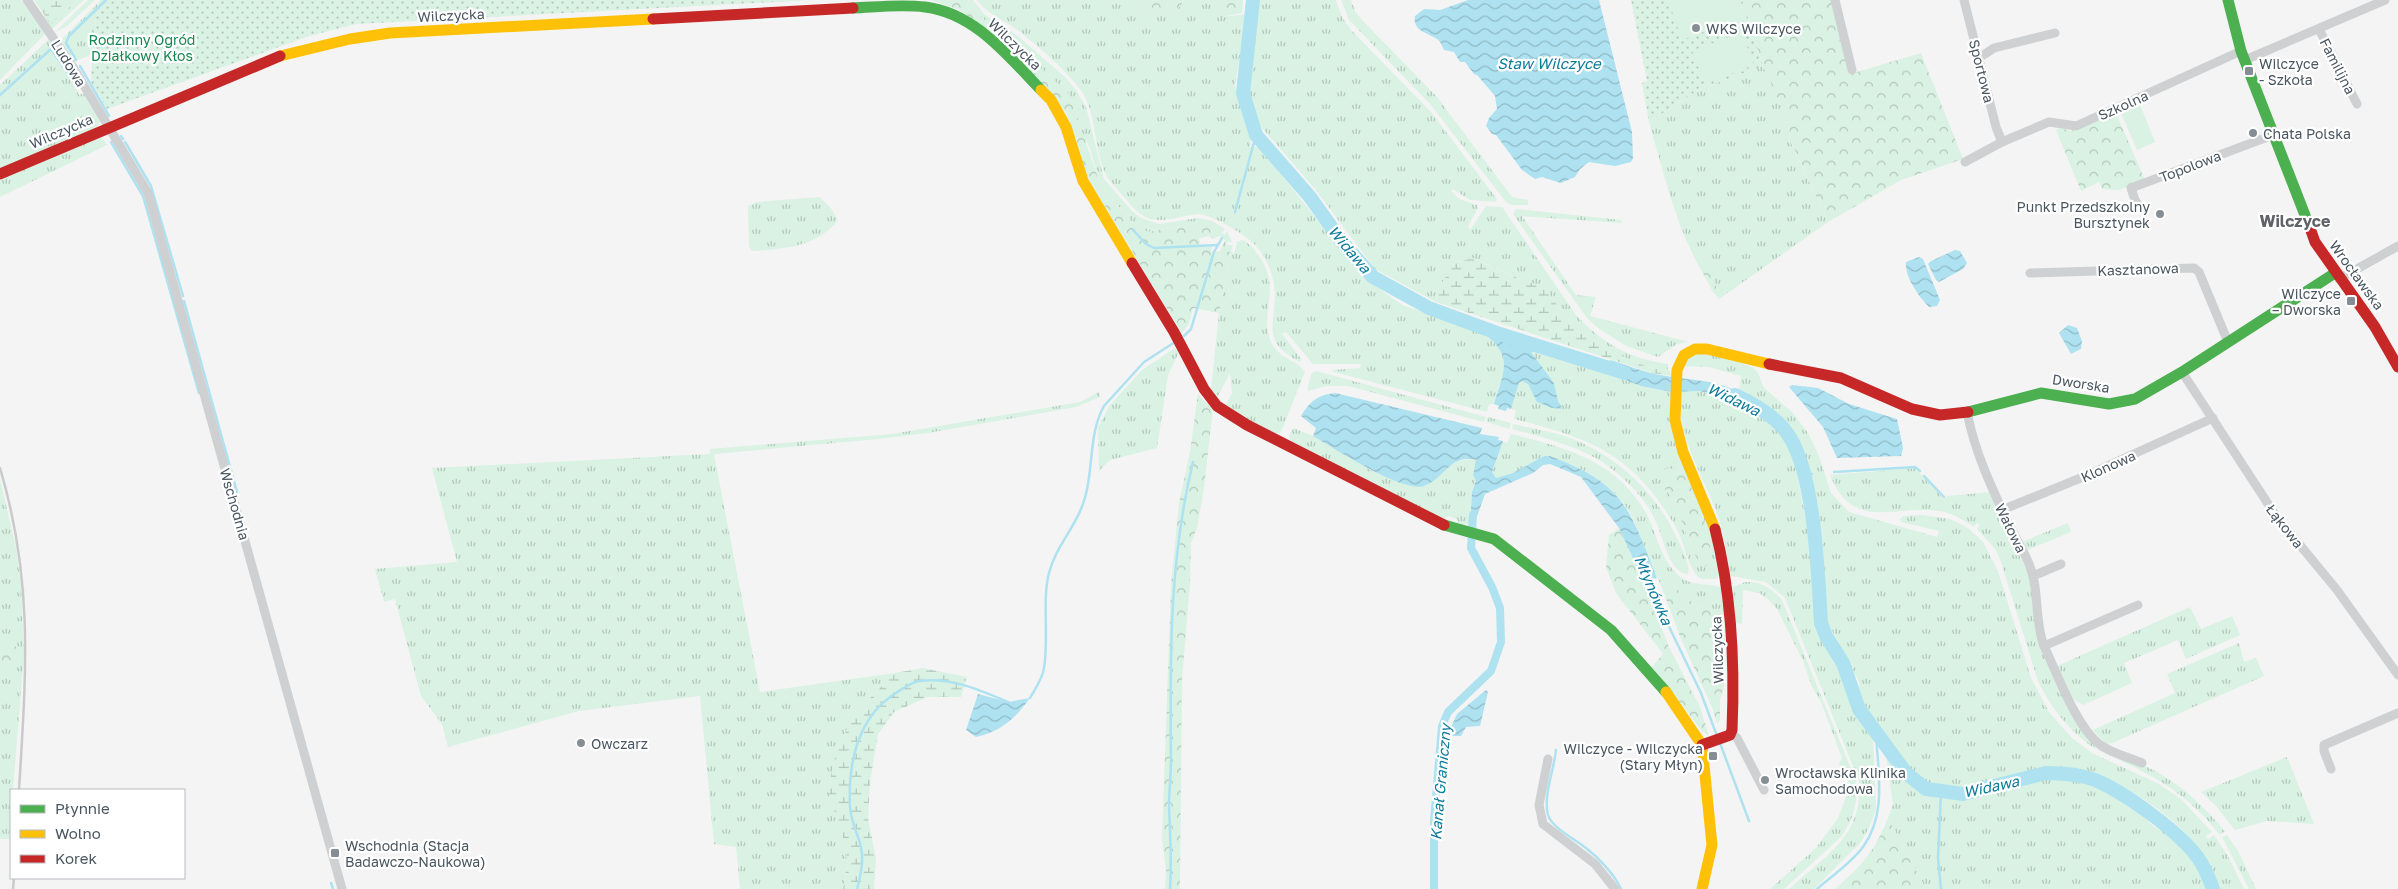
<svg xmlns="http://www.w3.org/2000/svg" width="2398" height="889" viewBox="0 0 2398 889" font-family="'Golos Text',sans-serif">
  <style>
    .grass { fill: url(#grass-tufts) }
    .forest { fill: url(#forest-crowns) }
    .wetland { fill: url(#wetland-marsh) }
    .park { fill: url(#park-dots) }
    .pitch { fill: #d9f2e3 }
    .water { fill: url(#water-waves) }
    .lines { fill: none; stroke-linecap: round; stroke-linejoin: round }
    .stream { stroke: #aee2f0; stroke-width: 2.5 }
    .canal { stroke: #aee2f0; stroke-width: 8 }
    .river { stroke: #aee2f0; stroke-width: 14 }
    .street { stroke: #ced0d2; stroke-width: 9 }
    .fast { stroke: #4caf50; stroke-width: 11 }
    .slow { stroke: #ffc107; stroke-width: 11 }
    .jam { stroke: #c62828; stroke-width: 11 }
    .rail { stroke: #c9cacc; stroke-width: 2.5 }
    .poi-dot { fill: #868d94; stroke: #fff; stroke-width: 2 }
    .labels { text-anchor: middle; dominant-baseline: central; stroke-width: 4.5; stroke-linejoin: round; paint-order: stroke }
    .street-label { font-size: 14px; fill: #4a5661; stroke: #fff }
    .poi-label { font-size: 14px; fill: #4a5661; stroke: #fff; text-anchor: start }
    .park-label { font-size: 14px; fill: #17864f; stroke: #fff }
    .water-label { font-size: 15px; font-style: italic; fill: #0c7c9b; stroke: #fff }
    .quarter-label { font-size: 16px; font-weight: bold; fill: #5f6368; stroke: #fff }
  </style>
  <defs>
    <pattern id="grass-tufts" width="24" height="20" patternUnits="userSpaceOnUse" patternTransform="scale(1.25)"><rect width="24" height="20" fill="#d9f2e3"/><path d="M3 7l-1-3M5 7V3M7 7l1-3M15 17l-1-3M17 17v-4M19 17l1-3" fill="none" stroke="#b2c7bb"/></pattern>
    <pattern id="forest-crowns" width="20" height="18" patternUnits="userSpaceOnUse" patternTransform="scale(1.25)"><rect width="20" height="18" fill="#d9f2e3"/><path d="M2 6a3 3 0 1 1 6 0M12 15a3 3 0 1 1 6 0" fill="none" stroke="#b2c7bb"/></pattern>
    <pattern id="wetland-marsh" width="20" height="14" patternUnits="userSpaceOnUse" patternTransform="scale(1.25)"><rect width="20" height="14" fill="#d9f2e3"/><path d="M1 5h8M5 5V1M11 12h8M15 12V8" fill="none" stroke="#b2c7bb"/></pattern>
    <pattern id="park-dots" width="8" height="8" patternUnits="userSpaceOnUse" patternTransform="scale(1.25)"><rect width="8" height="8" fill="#d9f2e3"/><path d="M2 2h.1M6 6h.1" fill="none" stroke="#b2c7bb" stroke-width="1.8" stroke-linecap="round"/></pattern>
    <pattern id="water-waves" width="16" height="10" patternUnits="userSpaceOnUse" patternTransform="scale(1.25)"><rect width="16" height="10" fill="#aee2f0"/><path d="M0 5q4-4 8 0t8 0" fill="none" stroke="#90bac6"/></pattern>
  </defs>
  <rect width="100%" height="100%" fill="#f4f4f4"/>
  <g class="grass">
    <polygon points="0,0 21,0 46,33 0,80"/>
    <polygon points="77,0 84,0 51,30 42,17 45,15 51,24"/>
    <polygon points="88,0 95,0 66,27 55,32"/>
    <polygon points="101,0 114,0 96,16 93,54 73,62 61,40"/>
    <path d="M968 0H973L984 14 1019 37 1065 77 1076 90 1086 107 1104 179 1132 211 1141 218 1159 224 1198 218 1212 221 1225 229 1222 233 1225 235 1227 231 1232 242H1227V245H1233L1231 251 1234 254 1237 242 1242 240C1250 243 1256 251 1261 259 1281 291 1259 314 1271 342 1280 360 1298 360 1305 372L1281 432 1276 434 1233 413 1225 405 1232 394 1230 373 1217 398 1211 389 1219 313 1231 252H1220L1225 240 1220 236 1212 239 1209 236 1212 230 1198 223 1147 232 1133 223 1101 186 1089 146 1030 59 1009 38 983 19Z"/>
    <path d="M977 0H1134L1148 14 1176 11 1185 0H1222V17L1247 14 1235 85 1251 136 1250 147H1259L1363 277 1402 305 1484 334 1498 345 1503 353 1505 368 1494 404H1489L1487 412 1334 372 1332 370 1360 368 1361 364H1313L1286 332 1282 334 1302 360 1299 362C1261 340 1275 328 1275 294 1274 274 1267 257 1253 243 1243 233 1211 214 1197 214 1179 216 1158 226 1142 215 1134 210 1129 202 1123 196 1118 189 1110 183 1106 175 1093 149 1098 117 1082 92 1070 74 1032 40 1013 27 1000 18 987 14 977 0Z"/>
    <path d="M1259 0H1336L1342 17 1351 30 1431 112 1497 199 1495 202 1470 200 1453 189 1451 191 1459 199 1477 205 1478 208 1468 226 1470 230 1486 206 1502 207 1576 315C1602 343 1630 359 1668 364V369H1653L1609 351 1597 341 1577 332 1543 286 1524 281 1473 258 1455 263C1447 275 1437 287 1436 302L1375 269 1315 189 1255 120 1247 87 1253 31Z"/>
    <polygon points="1341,0 1351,0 1355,11 1362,20 1437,97 1512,197 1528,200 1528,205 1511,205 1506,202 1430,104 1349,20"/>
    <polygon points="49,39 81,86 77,90 79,95 85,92 101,120 97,127 0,169 0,85"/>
    <path d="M1763 66 1789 123 1790 141 1828 222 1719 299 1713 292 1717 289 1698 255 1694 257C1673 214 1662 168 1649 122L1700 89Z"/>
    <polygon points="99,134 107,145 0,197 0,177"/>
    <path d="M819 197 830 207 838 220C817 247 783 249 752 251L749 246 748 206 757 202Z"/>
    <polygon points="1516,209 1621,220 1622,223 1522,216 1576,295 1596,297 1590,316 1688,342 1677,344 1658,357 1626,346 1598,328 1587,318 1513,214"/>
    <polygon points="1175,348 1179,352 1168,375 1157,448 1110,460 1099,471 1098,427 1110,405 1142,370"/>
    <path d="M1537 351 1641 386 1671 392 1682 460 1660 484 1672 497 1699 565 1712 556 1699 497 1722 571 1716 579H1702L1697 576C1686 561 1684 540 1674 524 1631 453 1591 439 1514 419L1516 410 1511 409 1519 383 1522 381 1528 384C1534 399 1545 409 1563 409L1558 401 1554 383 1531 352Z"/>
    <path d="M1696 354H1706L1737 361 1753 368 1758 373 1764 388 1792 412 1808 433 1819 456 1831 493 1849 512 1937 537 1939 531 1901 522 1900 519 1903 516 1922 515 1950 519 1968 528 1983 542 1998 571 2031 678 2049 712 2072 738 2092 753 2159 784 2181 799 2212 832 2206 836 2208 839 2214 835 2229 858 2244 889H2218C2215 878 2211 868 2205 858 2176 811 2098 762 2042 769 2034 770 2025 774 2016 776 1991 783 1953 795 1927 783 1907 774 1896 753 1884 735 1873 718 1859 703 1859 682L1827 621 1818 513 1811 476 1806 471 1796 440 1784 422 1765 406 1739 391 1741 376 1709 367 1686 366 1681 371 1684 361Z"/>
    <polygon points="1316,371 1486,417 1484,422 1348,386 1326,386 1307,391 1311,374"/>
    <path d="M1680 391H1699L1725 397 1751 408 1773 425 1786 440 1793 453 1808 531 1815 620 1846 684 1851 700 1873 736 1876 809 1870 826 1861 842 1814 889H1789C1825 856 1864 835 1859 781L1785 598 1766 582 1731 576C1727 558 1725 538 1719 519 1705 477 1676 438 1680 391Z"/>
    <polygon points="1099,392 1100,397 1076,407 928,433 878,439 714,454 760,692 895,673 867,701 847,729 835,757 828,791 846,847 847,864 843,889 740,889 736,847 714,844 700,696 579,711 448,747 442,724 421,696 395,599 384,602 375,569 457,562 432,468 710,454 710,449 892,434 1080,402"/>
    <polygon points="1488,417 1511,423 1509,429 1487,422"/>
    <path d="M1513 424C1533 429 1556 432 1575 440 1620 458 1657 495 1677 538 1681 547 1691 565 1688 574 1669 573 1663 538 1657 524 1654 516 1649 508 1644 501 1605 452 1569 445 1512 429Z"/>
    <path d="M1293 428 1313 436 1372 471 1424 486C1443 475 1453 455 1477 460L1473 475 1476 481 1472 492 1470 525 1458 523 1457 519 1449 516 1440 520 1291 443 1289 436Z"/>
    <path d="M1511 434C1565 447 1618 461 1647 515 1657 534 1660 556 1675 572 1691 590 1712 581 1724 589V615L1695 605 1668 581 1660 583C1649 563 1643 540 1633 519 1616 484 1585 469 1550 456H1544L1513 473 1496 478 1492 472 1502 442 1507 443Z"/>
    <path d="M1915 468 1944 499 1947 496 1990 492 2031 580 2035 624 2075 720 2085 735 2097 745 2095 749C2069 730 2052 710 2038 681L2001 562 1996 550 1977 529 1980 525 1977 523 1974 527C1964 520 1952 513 1939 511 1894 505 1853 532 1830 475Z"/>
    <polygon points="0,479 16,548 21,586 24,654 9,839 0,839 0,664 7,664 16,656 16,648 9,639 0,639"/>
    <polygon points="2068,523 2071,532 2025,551 2022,542"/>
    <path d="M1745 582C1761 581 1772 588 1782 600L1856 781C1858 802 1854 818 1842 836L1784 889H1770L1816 848 1838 818 1850 786 1839 764 1842 758 1821 702 1812 687 1803 661 1777 609 1767 598 1759 593 1743 590 1742 624 1736 623 1733 587Z"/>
    <polygon points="2190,607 2201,629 2232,616 2240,635 2186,659 2178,640 2124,663 2132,683 2083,705 2073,699 2057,666"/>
    <polygon points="2239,643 2244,662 2256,658 2264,676 2112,743 2106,744 2093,730 2175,693 2167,674"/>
    <path d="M2100 747C2118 756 2139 762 2157 772 2184 787 2205 808 2225 831L2220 835C2184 789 2149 774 2098 750Z"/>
    <path d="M1886 756C1897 769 1906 783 1921 792 1963 816 2025 774 2070 778 2092 780 2118 796 2136 809 2142 813 2146 820 2152 825 2158 830 2166 831 2172 836 2192 852 2199 866 2207 889H1923V883L1888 818 1893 804Z"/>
    <polygon points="2287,757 2314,824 2267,821 2235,830 2216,806 2201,792"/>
    <polygon points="2227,835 2238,851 2256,889 2249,889 2222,837"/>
  </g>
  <g class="forest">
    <polygon points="931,0 968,0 983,19 1009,38 1069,94 1101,186 1133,223 1148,232 1198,223 1207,224 1212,230 1209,236 1199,238 1201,247 1212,247 1211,251 1231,252 1219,313 1193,308 1189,324 1182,333 1084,172 1077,141 1065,111 989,32 960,10"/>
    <polygon points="1134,0 1185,0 1176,11 1148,14"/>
    <polygon points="1222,0 1243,0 1242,13 1222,17"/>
    <polygon points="1742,0 1831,0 1850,74 1921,53 1963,159 1901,180 1828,222 1790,140 1789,123 1763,66"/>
    <polygon points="2116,113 2145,180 2119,190 2102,189 2099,182 2081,191 2056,130 2060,128 2071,131"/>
    <polygon points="1698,255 1710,268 1717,289 1713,292 1694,257"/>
    <polygon points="1198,393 1205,402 1213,408 1204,488 1197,528 1191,543 1190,583 1182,680 1180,889 1165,889 1166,871 1162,839 1171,584 1179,503 1190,452"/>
    <polygon points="1682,460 1699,497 1712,556 1707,566 1699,565 1672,497 1660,484 1664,468 1674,469"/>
    <polygon points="1619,528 1644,582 1669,647 1700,707 1709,736 1701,730 1652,667 1663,654 1616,593 1606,567 1609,535"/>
    <polygon points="1668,581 1695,605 1724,615 1725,666 1724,687 1720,700 1720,720 1717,724 1712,707 1681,639 1660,583"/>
    <polygon points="0,639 9,639 16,647 16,656 7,664 0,664"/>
    <path d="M1888 818 1923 883V889H1835C1863 864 1873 854 1888 818Z"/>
  </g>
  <g class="wetland">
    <polygon points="34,0 77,0 51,24"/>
    <path d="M1472 258 1524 281 1543 286 1577 332 1597 341 1609 351 1653 369H1668L1673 376 1652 373 1436 302C1437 287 1447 275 1455 263Z"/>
    <polygon points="923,668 967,677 961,697 928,697 894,712 878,734 870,782 868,818 876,859 874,889 843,889 847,864 846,847 828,791 835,756 847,729 867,701 895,673"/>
  </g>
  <g class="park">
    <polygon points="114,0 812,0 356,24 309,36 107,109 91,82 92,61 90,55 93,54 96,16"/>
    <polygon points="1631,0 1742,0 1763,66 1700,89 1649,122 1642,83 1647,81"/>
  </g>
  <g class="pitch">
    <polygon points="1668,0 1740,0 1746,16 1682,40"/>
    <polygon points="1742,32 1754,65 1705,84 1692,51"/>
    <polygon points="2140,105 2155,142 2137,150 2121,113"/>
  </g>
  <g class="water">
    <path d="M1468 0H1599L1632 132 1633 158 1631 162 1615 166 1589 162 1580 169 1575 177 1561 183 1542 177 1535 179 1522 170 1496 135 1492 134 1486 126 1489 118 1497 109 1495 96 1477 75 1474 74 1465 62H1460L1454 52 1444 50C1442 46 1441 42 1437 39 1428 33 1412 31 1415 16L1424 9 1440 10Z"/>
    <polygon points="1955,250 1960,251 1967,263 1963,269 1939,282 1936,280 1928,264 1931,261"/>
    <path d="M1919 257 1923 259 1940 300 1937 306 1929 307C1919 297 1904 276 1906 262Z"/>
    <polygon points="2068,325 2077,328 2082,341 2081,349 2071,354 2059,333"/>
    <path d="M1484 334 1537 351 1531 352 1554 383 1558 401 1563 409 1552 408 1537 402 1528 384 1522 381 1519 383 1511 409 1507 408 1506 411 1498 409 1499 406 1494 404C1503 373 1515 356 1484 334Z"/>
    <path d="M1610 360C1625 364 1640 371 1655 374 1695 382 1715 377 1753 399L1751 408 1725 397 1699 391 1671 392 1641 386 1605 373Z"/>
    <polygon points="1792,385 1818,388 1849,404 1897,419 1903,448 1901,456 1837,458 1823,427 1789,387"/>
    <path d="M1335 393 1482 428 1480 434 1499 437 1498 440 1503 441 1492 472 1496 478 1513 473 1544 456H1550C1625 484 1629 508 1657 578L1644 582 1619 528 1581 477 1550 464 1543 465 1533 473 1485 494 1474 525H1470L1472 492 1476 481 1473 475 1476 460C1449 454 1446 478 1424 486 1402 493 1334 448 1313 436L1316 428 1301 416C1310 401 1318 395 1335 393Z"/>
    <polygon points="1486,690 1488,692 1480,726 1466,727 1461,736 1449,736 1448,733 1457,714"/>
    <path d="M978 694 1008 702 1030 698C1015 719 1001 731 976 737L966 730Z"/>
  </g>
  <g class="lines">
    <g class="stream">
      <polyline points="76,60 66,43 69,36 106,0"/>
      <polyline points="80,66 109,116"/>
      <polyline points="0,95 51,49 77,86"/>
      <polyline points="121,136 123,139"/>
      <polyline points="111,142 143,196 199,393"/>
      <polyline points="125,142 151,186 183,296"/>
      <polyline points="1235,212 1256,135"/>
      <polyline points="1133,230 1146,244 1154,248 1218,245"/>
      <polyline points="184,301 237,492"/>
      <polyline points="1184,336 1191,329 1214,252 1222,238"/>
      <polyline points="1515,339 1521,347"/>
      <polyline points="1834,472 1915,467 1920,471"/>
      <polyline points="1803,475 1812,474"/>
      <polyline points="1924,476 1944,497"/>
      <polyline points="1650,577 1661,610 1701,693 1717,736"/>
      <path d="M1030 698C1035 689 1043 678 1044 668 1049 639 1042 599 1049 573 1055 549 1072 531 1081 509 1095 476 1087 436 1104 406L1144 362 1175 342"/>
      <polyline points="1720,743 1749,821"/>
      <path d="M1556 750C1554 770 1543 796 1548 815 1552 828 1575 839 1586 848 1599 858 1614 874 1621 889"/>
      <polyline points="1941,792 1938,858 1941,889"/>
      <polyline points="331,883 333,889"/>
      <path d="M857 889C862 871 865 855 858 837 854 826 851 819 850 807 848 764 857 717 896 693 904 688 911 682 920 681 951 677 980 690 1008 702"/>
      <path d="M1170 889C1172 861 1170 834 1169 806 1169 791 1171 775 1171 760 1170 660 1169 560 1193 462"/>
      <path d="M1817 889C1832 876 1851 863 1863 847 1887 814 1878 772 1876 734"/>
    </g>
    <g class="canal">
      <polyline points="1514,352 1515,339"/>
      <polyline points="1434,889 1434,821 1442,726 1448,712 1491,671 1501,642 1500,608 1492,587 1471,548 1473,515"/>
    </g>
    <g class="river">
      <polyline points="1253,0 1243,93 1256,135 1310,197 1342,242 1373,277 1429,308 1500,334 1625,373"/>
      <path d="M1735 395C1753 403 1776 417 1787 433 1815 471 1818 575 1821 623L1826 636 1843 663 1859 709 1906 773 1926 789 1963 794 2046 773C2062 773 2079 774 2095 780 2124 792 2180 832 2198 858 2205 867 2209 878 2213 889"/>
    </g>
    <g class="street">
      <polyline points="27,0 73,67 148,193 342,889"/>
      <polyline points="1835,0 1852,70"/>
      <polyline points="1964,0 1996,127 2002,142"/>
      <polyline points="2319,29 2357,104"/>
      <polyline points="1979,58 1994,48 2055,33"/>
      <polyline points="2245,60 2385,0"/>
      <polyline points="1965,162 2002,142 2049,122 2076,126 2241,51"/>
      <polyline points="2142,210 2135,200 2131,188 2273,135"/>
      <polyline points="2030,273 2194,268 2199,272 2228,342"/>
      <polyline points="2339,279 2398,246"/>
      <polyline points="2182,372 2276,516 2337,590 2398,675"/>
      <path d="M1967 412C1975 453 1992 489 2010 526 2016 539 2024 551 2029 564 2040 590 2034 620 2044 646L2138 605"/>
      <polyline points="2002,510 2083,477 2213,418"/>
      <polyline points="2033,576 2061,564"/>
      <path d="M2044 646C2057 673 2076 726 2099 744 2111 753 2128 757 2142 763"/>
      <polyline points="1731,733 1737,738 1764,790"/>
      <polyline points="1548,759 1539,805 1543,824 1595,864 1615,889"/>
      <polyline points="2331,769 2324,751 2324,745 2398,713"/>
    </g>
    <g class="fast">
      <polyline points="2228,0 2241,51 2310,228"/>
      <path d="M853 8C877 7 901 4 925 7 975 13 1008 56 1041 90"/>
      <polyline points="1968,412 2041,393 2109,404 2135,399 2182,372 2335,273"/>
      <polyline points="1444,525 1494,539 1611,630 1666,692"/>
    </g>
    <g class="slow">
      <polyline points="280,56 350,39 390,33 653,19"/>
      <polyline points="1041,90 1051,100 1066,127 1083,181 1132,263"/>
      <polyline points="1715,529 1683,452 1675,420 1677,370 1684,355 1695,349 1707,349 1769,364"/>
      <polyline points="1666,692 1702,745 1712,845 1702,889"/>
    </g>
    <g class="jam">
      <polyline points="653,19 853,8"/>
      <polyline points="0,174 280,56"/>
      <polyline points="2310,228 2315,242 2375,327 2398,367"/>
      <polyline points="1132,263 1174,332 1204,389 1217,406 1247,425 1444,525"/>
      <polyline points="1769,364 1841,378 1912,409 1940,415 1968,412"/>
      <path d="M1702 745 1730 735 1732 730C1735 662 1732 595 1715 529"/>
    </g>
    <g class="rail">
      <path d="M0 468C34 582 26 674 19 790"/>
      <polyline points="13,889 14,878"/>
    </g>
  </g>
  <g class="poi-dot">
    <circle cx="1696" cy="28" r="5"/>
    <rect x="2244" y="66" width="10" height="10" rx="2.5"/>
    <circle cx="2253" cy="133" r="5"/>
    <circle cx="2160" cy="214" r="5"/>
    <rect x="2346" y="296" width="10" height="10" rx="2.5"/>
    <circle cx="581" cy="743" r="5"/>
    <rect x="1708" y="751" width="10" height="10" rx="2.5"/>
    <circle cx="1765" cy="780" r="5"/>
    <rect x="330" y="848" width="10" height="10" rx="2.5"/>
  </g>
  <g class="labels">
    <g class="street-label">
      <text transform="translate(451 15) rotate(-3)">Wilczycka</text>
      <text transform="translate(1015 44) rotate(44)">Wilczycka</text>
      <text transform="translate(69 63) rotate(58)">Ludowa</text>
      <text transform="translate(2338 66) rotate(63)">Familijna</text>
      <text transform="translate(1982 71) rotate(76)">Sportowa</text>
      <text transform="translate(2123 105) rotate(-24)">Szkolna</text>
      <text transform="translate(61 131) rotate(-23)">Wilczycka</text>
      <text transform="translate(2190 166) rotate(-21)">Topolowa</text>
      <text transform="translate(2138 269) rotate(-2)">Kasztanowa</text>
      <text transform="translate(2357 275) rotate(54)">Wrocławska</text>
      <text transform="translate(2081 383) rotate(9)">Dworska</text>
      <text transform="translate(2108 466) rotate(-24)">Klonowa</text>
      <text transform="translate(235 504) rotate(74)">Wschodnia</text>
      <text transform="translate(2285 526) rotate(52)">Łąkowa</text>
      <text transform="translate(2011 528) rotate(64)">Wałowa</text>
      <text transform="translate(1717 650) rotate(-92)">Wilczycka</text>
    </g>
    <g class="poi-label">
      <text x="1706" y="28">WKS Wilczyce</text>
      <text x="2259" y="63">Wilczyce<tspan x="2259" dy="16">- Szkoła</tspan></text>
      <text x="2263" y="133">Chata Polska</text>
      <text x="2150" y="206" text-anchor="end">Punkt Przedszkolny<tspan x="2150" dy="16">Bursztynek</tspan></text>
      <text x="2341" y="293" text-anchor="end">Wilczyce<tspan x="2341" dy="16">– Dworska</tspan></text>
      <text x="591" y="743">Owczarz</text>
      <text x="1703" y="748" text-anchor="end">Wilczyce - Wilczycka<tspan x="1703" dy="16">(Stary Młyn)</tspan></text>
      <text x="1775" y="772">Wrocławska Klinika<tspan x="1775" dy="16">Samochodowa</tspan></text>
      <text x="345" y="845">Wschodnia (Stacja<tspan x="345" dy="16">Badawczo-Naukowa)</tspan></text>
    </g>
    <g class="park-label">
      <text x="142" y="39">Rodzinny Ogród<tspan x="142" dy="16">Działkowy Kłos</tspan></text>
    </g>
    <g class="water-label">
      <text x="1549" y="63">Staw Wilczyce</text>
      <text transform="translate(1350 249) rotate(50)">Widawa</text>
      <text transform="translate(1734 399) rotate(26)">Widawa</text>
      <text transform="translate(1654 590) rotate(67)">Młynówka</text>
      <text transform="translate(1440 782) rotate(-85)">Kanał Graniczny</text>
      <text transform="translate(1991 786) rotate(-12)">Widawa</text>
    </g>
    <g class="quarter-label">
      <text x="2295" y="221">Wilczyce</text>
    </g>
  </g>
  <rect x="10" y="789" width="175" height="90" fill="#ffffff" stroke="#b7bbc0"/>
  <rect x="20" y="805" width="25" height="8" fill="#4caf50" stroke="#b7bbc0"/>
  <text x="55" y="814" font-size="15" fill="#4a5661">Płynnie</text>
  <rect x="20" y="830" width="25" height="8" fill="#ffc107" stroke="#b7bbc0"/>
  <text x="55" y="839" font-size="15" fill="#4a5661">Wolno</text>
  <rect x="20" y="855" width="25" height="8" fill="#c62828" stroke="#b7bbc0"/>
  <text x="55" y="864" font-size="15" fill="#4a5661">Korek</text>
</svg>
